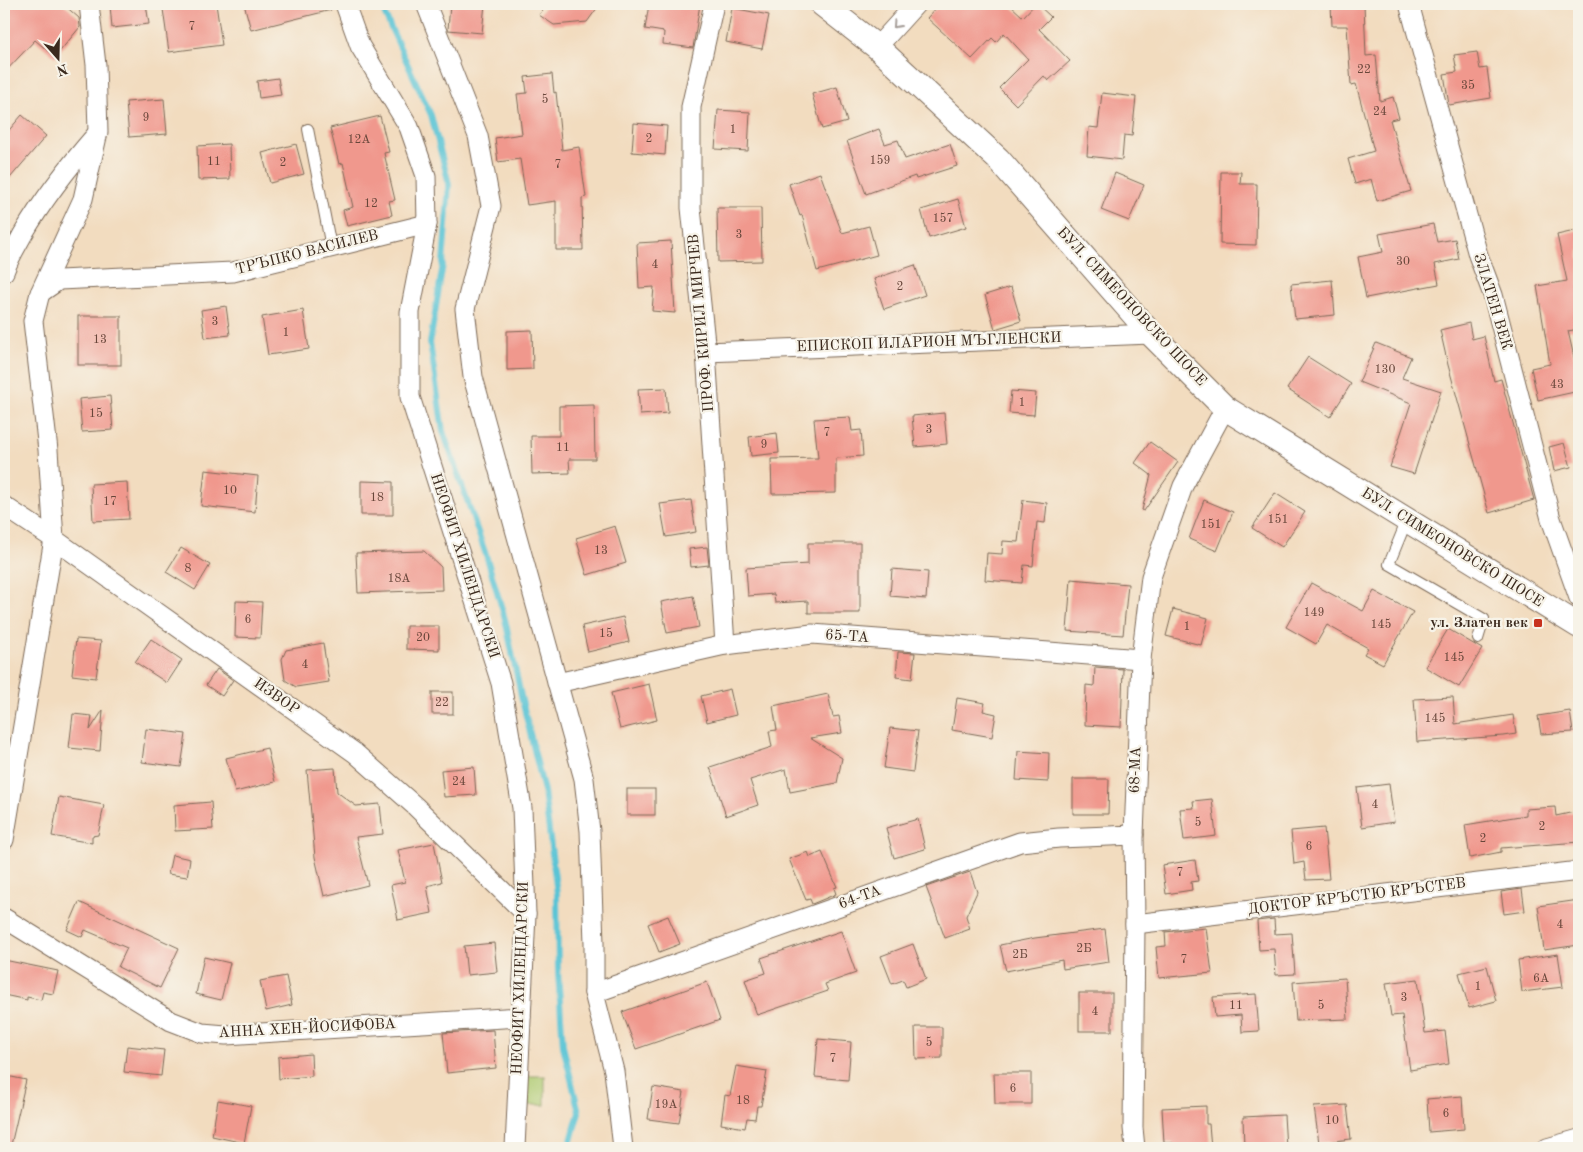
<svg xmlns="http://www.w3.org/2000/svg" width="1583" height="1152" viewBox="0 0 1583 1152" font-family="'Old Standard TT',serif">
  <style>
    .green { fill: #adca70; stroke: #747a47 }
    .lines { fill: none; stroke-linecap: round; stroke-linejoin: round }
    .stream { stroke: #5ac4d5; stroke-width: 6 }
    .building { fill: #f0988d }
    .service-casing { stroke: #7b6856; stroke-width: 12 }
    .minor-casing { stroke: #7b6856; stroke-width: 21 }
    .tertiary-casing { stroke: #7b6856; stroke-width: 26 }
    .service { stroke: #fff; stroke-width: 10 }
    .minor { stroke: #fff; stroke-width: 19 }
    .tertiary { stroke: #fff; stroke-width: 24 }
    .oneway { stroke: #a79f9a }
    .poi-dot { fill: #c8321e; stroke: #f7f3e8; stroke-width: 2 }
    .labels { text-anchor: middle; dominant-baseline: central; stroke-width: 4.5; stroke-linejoin: round; paint-order: stroke }
    .number-label { font-size: 12px; fill: #68463a }
    .street-label { font-size: 15px; fill: #3b2a1e; stroke: #f7f3e8 }
    .poi-label { font-size: 15px; font-weight: bold; fill: #3b2a1e; stroke: #f7f3e8; text-anchor: end }
  </style>
  <rect width="100%" height="100%" fill="#f7f3e8"/>
  <filter id="ink" filterUnits="userSpaceOnUse"><feTurbulence type="fractalNoise" baseFrequency=".02" numOctaves="2"/><feDisplacementMap in="SourceGraphic" scale="10" xChannelSelector="R" yChannelSelector="G"/><feConvolveMatrix kernelMatrix="1 2 1 2 8 2 1 2 1" color-interpolation-filters="sRGB"/></filter>
  <filter id="wash" filterUnits="userSpaceOnUse"><feTurbulence type="fractalNoise" baseFrequency=".0096" numOctaves="4" result="noise"/><feDisplacementMap in="SourceGraphic" scale="20" xChannelSelector="R" yChannelSelector="G"/><feGaussianBlur stdDeviation="1.12" result="paint"/><feColorMatrix in="noise" values="0 0 0 0 0 0 0 0 0 0 0 0 0 0 0 0 0 1.4 0 .05"/><feComposite in="paint" operator="in"/></filter>
  <g filter="url(#wash)">
    <rect width="100%" height="100%" fill="#f2dcbf"/>
    <rect class="green" x="525" y="1076" width="20" height="29"/>
    <g class="lines">
      <polyline class="stream" points="382,4 385,15 431,115 449,184 443,264 430,343 443,431 486,555 505,619 521,696 544,791 557,894 558,972 563,1046 579,1112 569,1148"/>
    </g>
    <g id="blocks">
      <g class="building">
        <polygon points="4,4 63,4 79,18 80,27 55,57 35,40 4,73"/>
        <polygon points="122,4 146,4 149,24 112,28 110,5"/>
        <polygon points="198,4 216,4 222,45 169,52 163,9"/>
        <polygon points="244,4 330,4 331,10 251,30"/>
        <polygon points="450,4 485,4 482,33 448,30"/>
        <polygon points="547,4 600,4 587,22 554,25 539,15"/>
        <polygon points="649,4 700,4 693,48 663,44 664,32 645,29"/>
        <polygon points="940,4 1009,4 1023,17 1035,4 1037,4 1051,17 1039,29 1070,61 1048,81 1044,76 1016,105 999,88 1028,59 1004,33 996,42 992,38 972,59 927,18"/>
        <polygon points="1331,4 1364,4 1366,56 1376,55 1380,101 1393,97 1399,118 1390,120 1411,191 1377,201 1371,179 1355,184 1348,159 1374,151 1356,84 1351,85 1347,26 1332,26"/>
        <polygon points="732,8 769,15 762,49 726,42"/>
        <polygon points="1477,52 1480,69 1487,68 1491,98 1449,105 1444,74 1457,72 1454,55"/>
        <polygon points="552,74 554,93 556,92 562,150 579,147 586,197 582,198 583,250 556,250 556,201 527,205 520,159 498,162 495,138 522,134 517,94 527,93 525,77"/>
        <polygon points="278,78 281,95 259,98 257,81"/>
        <polygon points="837,87 847,122 822,129 812,94"/>
        <polygon points="1102,93 1136,97 1132,136 1124,135 1122,160 1087,156 1089,127 1098,128"/>
        <polygon points="164,99 167,134 129,137 126,102"/>
        <polygon points="718,110 750,112 748,151 715,149"/>
        <polygon points="22,115 46,136 4,185 4,136"/>
        <polygon points="380,116 389,152 384,153 395,200 389,201 392,215 347,226 343,210 353,207 343,163 339,164 330,128"/>
        <polygon points="634,123 667,126 665,155 632,152"/>
        <polygon points="879,129 885,144 898,140 905,159 950,144 957,166 916,179 915,176 866,194 847,141"/>
        <polygon points="229,144 230,179 198,180 197,146"/>
        <polygon points="296,144 304,174 270,183 262,153"/>
        <polygon points="1221,172 1241,172 1240,184 1257,184 1256,245 1220,244"/>
        <polygon points="820,173 842,233 869,226 877,255 817,271 802,215 800,216 789,184"/>
        <polygon points="1115,173 1144,185 1129,221 1101,210"/>
        <polygon points="958,199 966,227 929,238 921,210"/>
        <polygon points="717,208 761,208 762,261 718,262"/>
        <polygon points="1433,224 1437,242 1455,239 1459,259 1435,264 1439,284 1366,298 1358,257 1383,252 1379,234"/>
        <polygon points="1579,230 1579,329 1568,331 1579,379 1579,391 1538,400 1531,368 1550,364 1537,286 1567,281 1557,235"/>
        <polygon points="671,241 675,313 652,311 654,287 639,288 637,243"/>
        <polygon points="915,265 925,295 884,309 874,279"/>
        <polygon points="1332,280 1335,315 1295,319 1291,284"/>
        <polygon points="1011,287 1021,321 995,329 985,295"/>
        <polygon points="226,306 230,335 205,338 201,310"/>
        <polygon points="303,310 309,349 268,355 262,317"/>
        <rect x="78" y="316" width="43" height="49"/>
        <polygon points="1469,323 1472,339 1484,336 1494,381 1501,379 1534,500 1489,513 1448,365 1440,330"/>
        <polygon points="532,330 533,369 507,370 507,331"/>
        <polygon points="1376,343 1411,357 1402,378 1441,391 1414,474 1390,467 1411,403 1359,382"/>
        <polygon points="1308,357 1351,384 1330,417 1287,389"/>
        <polygon points="666,388 668,413 640,415 638,389"/>
        <polygon points="1011,391 1036,393 1034,415 1009,413"/>
        <polygon points="110,396 113,430 82,432 79,399"/>
        <polygon points="594,405 595,459 569,459 570,473 532,474 531,436 559,436 559,406"/>
        <polygon points="944,413 947,444 915,447 912,416"/>
        <polygon points="850,417 852,431 861,430 863,456 836,458 836,493 772,494 771,459 818,458 814,419"/>
        <polygon points="777,433 779,453 751,456 749,437"/>
        <polygon points="1150,442 1178,462 1144,511 1142,510 1151,475 1135,463"/>
        <polygon points="1564,443 1571,467 1554,471 1549,447"/>
        <polygon points="205,470 258,476 255,512 201,506"/>
        <polygon points="361,481 393,482 393,515 361,515"/>
        <polygon points="127,482 129,519 93,521 91,484"/>
        <polygon points="1275,493 1305,512 1282,547 1252,528"/>
        <polygon points="691,500 696,532 666,537 660,504"/>
        <polygon points="1023,500 1047,503 1045,523 1037,522 1033,566 1024,565 1022,583 985,580 987,553 1002,554 1003,541 1018,542"/>
        <polygon points="1204,500 1233,512 1217,551 1189,539"/>
        <polygon points="615,526 626,563 587,575 576,538"/>
        <polygon points="808,543 860,543 860,613 808,613 808,601 775,603 774,594 748,596 746,568 808,564"/>
        <polygon points="707,547 709,565 691,567 689,549"/>
        <polygon points="181,548 210,565 195,590 166,572"/>
        <polygon points="424,551 441,567 442,590 358,593 356,553"/>
        <polygon points="892,569 928,572 926,599 890,596"/>
        <polygon points="1071,579 1128,584 1123,635 1067,631"/>
        <polygon points="1311,583 1363,611 1374,591 1413,612 1383,664 1364,654 1368,648 1327,625 1316,644 1286,627"/>
        <polygon points="693,596 699,627 667,633 661,602"/>
        <polygon points="236,601 262,602 260,638 235,637"/>
        <polygon points="1173,609 1208,618 1201,645 1166,636"/>
        <polygon points="623,617 629,642 588,652 582,626"/>
        <polygon points="406,626 439,626 439,650 406,649"/>
        <polygon points="1448,629 1482,649 1459,687 1425,667"/>
        <polygon points="76,639 101,641 96,678 72,675"/>
        <polygon points="151,639 182,660 167,683 135,662"/>
        <polygon points="323,643 329,682 296,687 285,680 282,659 286,650"/>
        <polygon points="898,652 915,653 912,679 896,677"/>
        <polygon points="1095,667 1123,669 1121,727 1085,725 1086,685 1094,686"/>
        <polygon points="217,669 233,680 222,696 206,685"/>
        <polygon points="649,684 657,720 620,729 611,693"/>
        <polygon points="730,689 736,715 707,722 701,696"/>
        <rect x="432" y="692" width="21" height="22"/>
        <polygon points="828,694 833,717 839,716 842,733 810,738 842,758 837,783 790,792 786,769 750,780 758,805 726,816 710,767 772,747 769,731 777,730 773,706"/>
        <polygon points="1453,697 1455,724 1513,715 1516,734 1503,736 1417,742 1414,699"/>
        <polygon points="957,698 985,703 983,711 996,714 992,737 952,730"/>
        <polygon points="103,710 100,751 69,748 73,714 92,716 90,730"/>
        <polygon points="1570,711 1573,732 1541,734 1538,716"/>
        <polygon points="890,728 918,731 913,772 884,768"/>
        <polygon points="146,729 186,734 181,767 142,762"/>
        <polygon points="267,748 275,782 235,792 226,758"/>
        <polygon points="1018,751 1049,753 1048,782 1016,780"/>
        <polygon points="474,767 476,795 444,797 441,770"/>
        <polygon points="335,768 337,792 356,806 380,804 383,834 356,837 368,885 324,896 315,857 307,770"/>
        <polygon points="1073,779 1109,779 1108,814 1073,814"/>
        <polygon points="1389,784 1394,822 1362,827 1357,788"/>
        <rect x="627" y="789" width="28" height="26"/>
        <polygon points="59,797 104,805 98,835 92,836 92,843 52,836"/>
        <polygon points="1212,799 1216,836 1184,840 1180,809 1194,808 1193,801"/>
        <polygon points="211,802 213,829 175,831 174,805"/>
        <polygon points="1555,807 1556,816 1579,811 1579,842 1501,848 1501,852 1470,858 1465,825 1526,815 1526,809"/>
        <polygon points="918,819 925,849 894,858 886,828"/>
        <polygon points="1324,828 1329,879 1306,880 1304,862 1294,864 1291,831"/>
        <polygon points="434,843 442,882 427,886 432,913 398,920 391,885 405,882 398,850"/>
        <polygon points="808,852 810,857 822,852 837,887 834,888 836,894 812,904 810,899 806,900 789,859"/>
        <polygon points="172,855 190,859 187,877 168,874"/>
        <polygon points="1195,860 1198,881 1191,882 1192,890 1166,894 1162,865"/>
        <polygon points="970,872 977,892 966,916 970,929 945,938 926,887"/>
        <polygon points="1522,889 1525,911 1504,914 1501,892"/>
        <polygon points="1579,900 1579,945 1544,950 1538,906"/>
        <polygon points="79,902 179,948 160,988 118,967 127,948 85,930 82,937 67,930"/>
        <polygon points="668,916 680,944 659,952 648,924"/>
        <polygon points="1274,919 1275,934 1292,933 1295,974 1276,975 1274,949 1259,950 1257,921"/>
        <polygon points="1206,928 1212,973 1159,978 1156,947 1166,946 1165,932"/>
        <polygon points="1105,929 1109,962 1063,969 1062,960 1006,971 1000,945 1035,938"/>
        <polygon points="841,931 856,973 825,984 828,991 757,1015 745,980 766,973 761,958"/>
        <polygon points="494,943 497,972 467,975 464,946"/>
        <polygon points="913,944 926,979 906,987 903,980 892,984 881,956"/>
        <polygon points="1558,954 1563,987 1522,992 1518,960"/>
        <polygon points="204,957 230,963 221,1000 196,994"/>
        <polygon points="4,960 58,971 53,994 43,992 41,1000 27,997 27,1000 4,995"/>
        <polygon points="1487,966 1496,1001 1469,1008 1459,973"/>
        <polygon points="286,976 292,1005 266,1011 260,981"/>
        <polygon points="1345,978 1348,1019 1296,1021 1293,982"/>
        <polygon points="1418,979 1425,1033 1445,1031 1449,1064 1410,1070 1402,1015 1391,1016 1386,983"/>
        <polygon points="707,982 720,1020 636,1049 622,1012"/>
        <rect x="1079" y="993" width="33" height="38"/>
        <polygon points="1256,994 1259,1031 1242,1032 1241,1015 1215,1017 1213,997"/>
        <polygon points="915,1027 942,1027 942,1058 916,1059"/>
        <polygon points="493,1030 496,1068 447,1073 443,1033"/>
        <polygon points="818,1039 851,1042 848,1080 815,1077"/>
        <polygon points="127,1046 164,1050 161,1076 124,1072"/>
        <polygon points="311,1054 312,1076 279,1079 278,1057"/>
        <polygon points="736,1066 767,1071 761,1106 757,1106 755,1119 747,1118 745,1128 721,1124 725,1095 730,1096"/>
        <polygon points="994,1073 1031,1073 1031,1104 995,1104"/>
        <polygon points="7,1076 26,1080 11,1145 4,1144 4,1090"/>
        <polygon points="653,1087 684,1092 679,1123 648,1119"/>
        <polygon points="1462,1096 1464,1129 1429,1132 1427,1099"/>
        <polygon points="218,1100 251,1106 244,1143 212,1136"/>
        <polygon points="1347,1105 1351,1139 1319,1143 1314,1107"/>
        <polygon points="1206,1106 1206,1124 1209,1124 1211,1148 1173,1148 1173,1143 1164,1143 1162,1108"/>
        <polygon points="1284,1115 1286,1148 1244,1148 1243,1117"/>
      </g>
    </g>
  </g>
  <g filter="url(#ink)">
    <use href="#blocks" fill-opacity="0" stroke="#7b6856" stroke-width="1"/>
    <g class="lines">
      <defs>
        <g id="service">
          <polyline points="308,129 331,247"/>
          <polyline points="1407,520 1389,564 1484,619 1478,639"/>
        </g>
        <g id="minor">
          <polyline points="345,4 360,46 409,127 426,176 427,224 410,312 410,397 501,683 522,808 526,914 515,1148"/>
          <polyline points="426,4 478,136 491,206 465,309 473,377 584,779 590,831 594,943 594,993 614,1071 623,1148"/>
          <polyline points="714,4 691,107 691,208 706,352 725,645"/>
          <polyline points="1409,4 1478,255 1493,295 1551,519 1579,598"/>
          <polyline points="877,47 916,4"/>
          <path d="M4 272C9 258 16 247 23 234 44 198 69 166 96 135"/>
          <polyline points="40,293 59,280 233,272 427,224"/>
          <polyline points="706,352 1151,334"/>
          <polyline points="4,506 54,539 355,753 415,806 526,914"/>
          <polyline points="557,683 725,645 812,634 1141,659"/>
          <polyline points="4,840 54,539 48,450 33,321 40,293 83,199 98,132 96,65 89,4"/>
          <polyline points="4,918 171,1021 202,1033 226,1035 521,1017"/>
          <polyline points="1135,924 1579,871"/>
          <polyline points="594,993 1020,842 1059,838 1134,835"/>
          <polyline points="1135,1148 1133,1128 1135,924 1134,835 1141,659 1151,577 1183,486 1225,408"/>
          <polyline points="1547,1148 1579,1139"/>
        </g>
        <polyline id="tertiary" points="822,4 877,47 998,159 1151,334 1225,408 1579,626"/>
      </defs>
      <use href="#service" class="service-casing"/>
      <use href="#minor" class="minor-casing"/>
      <use href="#tertiary" class="tertiary-casing"/>
      <use href="#service" class="service"/>
      <use href="#minor" class="minor"/>
      <use href="#tertiary" class="tertiary"/>
    </g>
    <defs><path id="oneway-chevron" d="M-2-3.5L2.5 0L-2 3.5" fill="none" stroke-width="1.6" stroke-linecap="round" stroke-linejoin="round" transform="scale(1.25)"/></defs>
    <use class="oneway" href="#oneway-chevron" transform="translate(896 25) rotate(132)"/>
  </g>
  <rect class="poi-dot" x="1533" y="618" width="10" height="10" rx="2.5"/>
  <g class="labels">
    <g class="number-label">
      <text x="192" y="27">7</text>
      <text x="1364" y="70">22</text>
      <text x="1468" y="86">35</text>
      <text x="545" y="100">5</text>
      <text x="1380" y="112">24</text>
      <text x="146" y="118">9</text>
      <text x="733" y="130">1</text>
      <text x="649" y="139">2</text>
      <text x="359" y="140">12А</text>
      <text x="880" y="161">159</text>
      <text x="214" y="162">11</text>
      <text x="283" y="163">2</text>
      <text x="558" y="165">7</text>
      <text x="371" y="204">12</text>
      <text x="943" y="219">157</text>
      <text x="739" y="235">3</text>
      <text x="1403" y="262">30</text>
      <text x="655" y="265">4</text>
      <text x="900" y="287">2</text>
      <text x="215" y="322">3</text>
      <text x="286" y="333">1</text>
      <text x="100" y="340">13</text>
      <text x="1385" y="370">130</text>
      <text x="1557" y="385">43</text>
      <text x="1022" y="403">1</text>
      <text x="96" y="414">15</text>
      <text x="929" y="430">3</text>
      <text x="827" y="433">7</text>
      <text x="764" y="445">9</text>
      <text x="563" y="448">11</text>
      <text x="230" y="491">10</text>
      <text x="377" y="498">18</text>
      <text x="110" y="502">17</text>
      <text x="1278" y="520">151</text>
      <text x="1211" y="525">151</text>
      <text x="601" y="551">13</text>
      <text x="188" y="569">8</text>
      <text x="399" y="579">18А</text>
      <text x="1314" y="613">149</text>
      <text x="248" y="620">6</text>
      <text x="1381" y="625">145</text>
      <text x="1187" y="627">1</text>
      <text x="606" y="634">15</text>
      <text x="423" y="638">20</text>
      <text x="1454" y="658">145</text>
      <text x="305" y="665">4</text>
      <text x="442" y="703">22</text>
      <text x="1435" y="719">145</text>
      <text x="459" y="782">24</text>
      <text x="1375" y="805">4</text>
      <text x="1198" y="823">5</text>
      <text x="1542" y="827">2</text>
      <text x="1483" y="839">2</text>
      <text x="1309" y="847">6</text>
      <text x="1180" y="873">7</text>
      <text x="1560" y="925">4</text>
      <text x="1084" y="949">2Б</text>
      <text x="1020" y="955">2Б</text>
      <text x="1184" y="960">7</text>
      <text x="1541" y="979">6А</text>
      <text x="1478" y="987">1</text>
      <text x="1404" y="998">3</text>
      <text x="1236" y="1006">11</text>
      <text x="1321" y="1006">5</text>
      <text x="1095" y="1012">4</text>
      <text x="929" y="1043">5</text>
      <text x="833" y="1059">7</text>
      <text x="1013" y="1089">6</text>
      <text x="743" y="1101">18</text>
      <text x="666" y="1105">19А</text>
      <text x="1446" y="1114">6</text>
      <text x="1332" y="1121">10</text>
    </g>
    <g class="street-label">
      <text transform="translate(307 253) rotate(-14)">ТРЪПКО ВАСИЛЕВ</text>
      <text transform="translate(1492 302) rotate(73)">ЗЛАТЕН ВЕК</text>
      <text transform="translate(1131 307) rotate(47)">БУЛ. СИМЕОНОВСКО ШОСЕ</text>
      <text transform="translate(702 323) rotate(-95)">ПРОФ. КИРИЛ МИРЧЕВ</text>
      <text transform="translate(929 343) rotate(-2)">ЕПИСКОП ИЛАРИОН МЪГЛЕНСКИ</text>
      <text transform="translate(1452 548) rotate(32)">БУЛ. СИМЕОНОВСКО ШОСЕ</text>
      <text transform="translate(464 566) rotate(72)">НЕОФИТ ХИЛЕНДАРСКИ</text>
      <text transform="translate(847 637) rotate(4)">65-ТА</text>
      <text transform="translate(276 697) rotate(35)">ИЗВОР</text>
      <text transform="translate(1136 770) rotate(-88)">68-МА</text>
      <text transform="translate(1357 897) rotate(-7)">ДОКТОР КРЪСТЮ КРЪСТЕВ</text>
      <text transform="translate(860 898) rotate(-20)">64-ТА</text>
      <text transform="translate(521 978) rotate(-88)">НЕОФИТ ХИЛЕНДАРСКИ</text>
      <text transform="translate(307 1029) rotate(-3)">АННА ХЕН-ЙОСИФОВА</text>
    </g>
    <g class="poi-label">
      <text x="1528" y="623">ул. Златен век</text>
    </g>
  </g>
  <rect width="1583" height="1152" fill="none" stroke="#f7f3e8" stroke-width="20"/>
  <g transform="translate(58 58) rotate(160)" stroke="#f7f3e8" stroke-width="4" paint-order="stroke">
  <path d="M0-4L9 19L0 12L-9 19Z" fill="#3b2a1e"/>
  <text y="-8" font-size="14" font-weight="bold" text-anchor="middle" fill="#3b2a1e">N</text>
  </g>
</svg>
